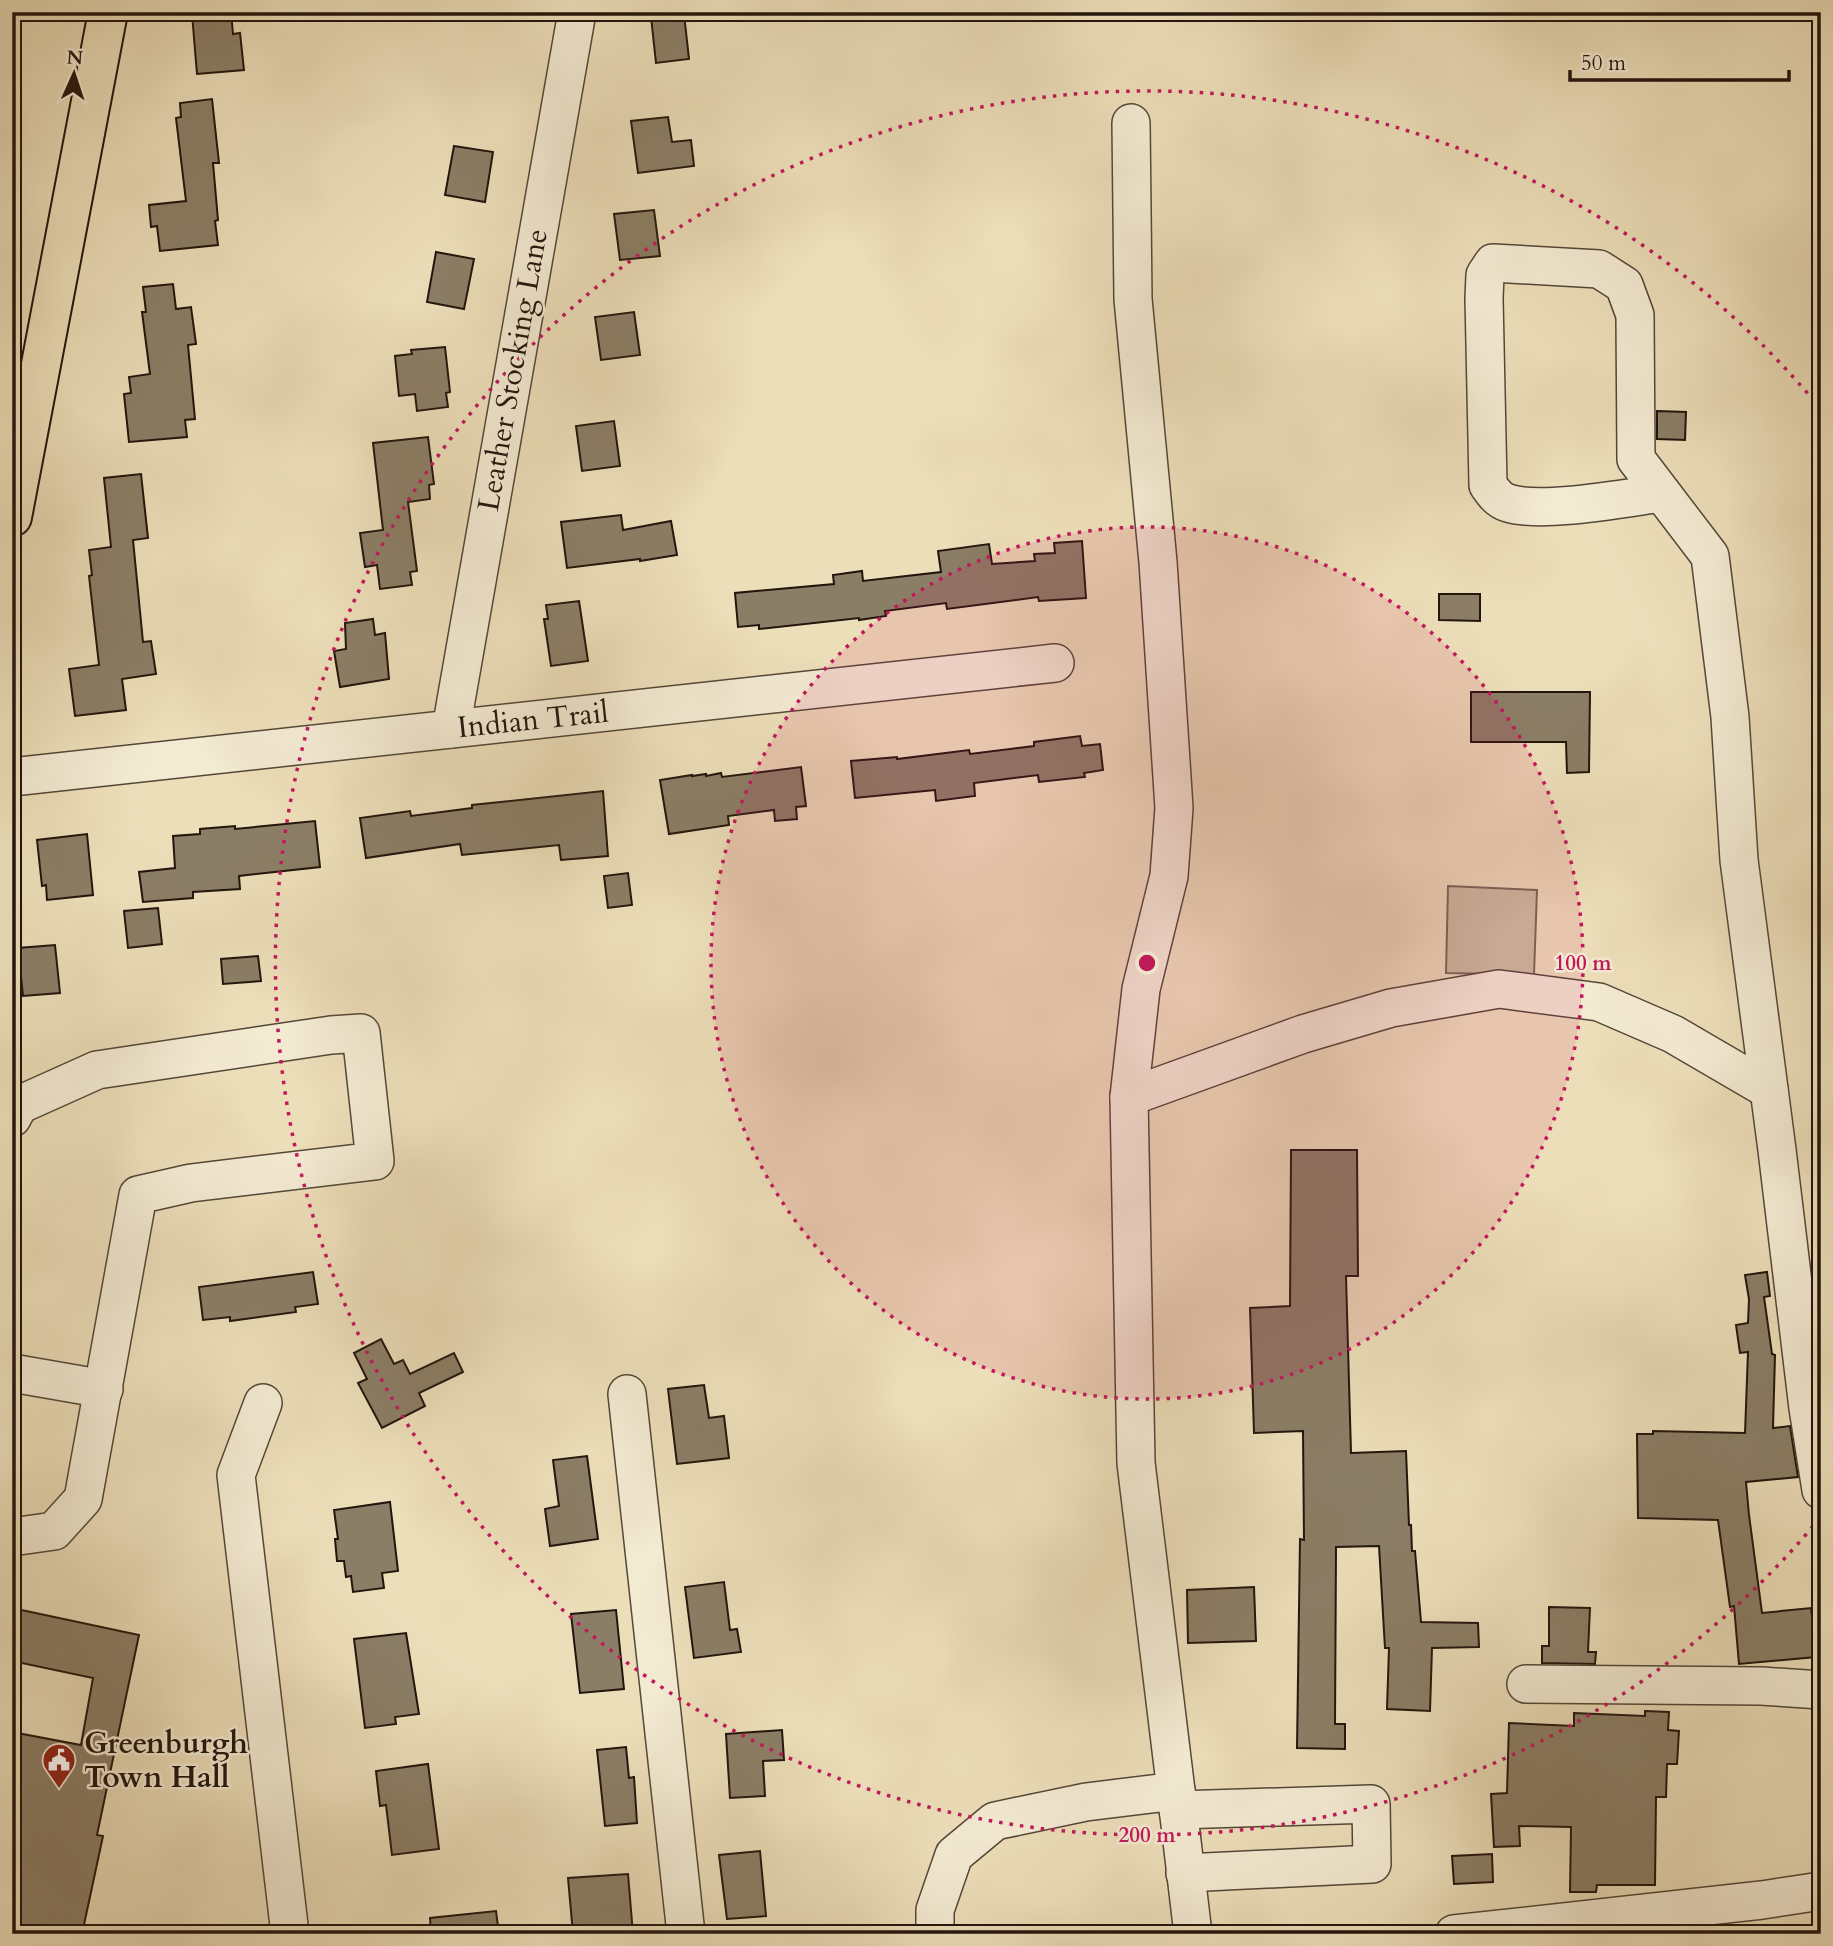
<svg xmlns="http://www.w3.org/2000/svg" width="1833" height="1946" viewBox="0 0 1833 1946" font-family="Cardo,serif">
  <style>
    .green { fill: #cabc9c; stroke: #766854; stroke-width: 2 }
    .building { fill: #8b7e66; stroke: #22150d; stroke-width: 2 }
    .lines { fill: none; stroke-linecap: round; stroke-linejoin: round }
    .minor-casing { stroke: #544738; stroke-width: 40 }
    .major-casing { stroke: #22150d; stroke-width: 42 }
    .minor { stroke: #f3ead2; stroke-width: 37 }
    .major { stroke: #ecdeb9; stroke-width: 38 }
    .ring { fill: none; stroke: #c2185b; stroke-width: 3.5; stroke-dasharray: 3.5 7 }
    .labels { text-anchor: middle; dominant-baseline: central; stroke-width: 5; stroke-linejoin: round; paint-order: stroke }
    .street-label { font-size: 30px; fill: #22150d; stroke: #f3ead2 }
    .poi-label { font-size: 30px; font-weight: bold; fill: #22150d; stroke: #f3ead2; text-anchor: start }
    .centre { fill: #c2185b; stroke: #f3ead2; stroke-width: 3.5 }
    .ring-label { font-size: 21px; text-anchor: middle; font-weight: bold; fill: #c2185b; stroke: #f3ead2; stroke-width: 5; stroke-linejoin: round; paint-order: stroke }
  </style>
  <rect width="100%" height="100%" fill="#ecdeb9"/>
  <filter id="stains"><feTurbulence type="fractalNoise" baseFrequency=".00286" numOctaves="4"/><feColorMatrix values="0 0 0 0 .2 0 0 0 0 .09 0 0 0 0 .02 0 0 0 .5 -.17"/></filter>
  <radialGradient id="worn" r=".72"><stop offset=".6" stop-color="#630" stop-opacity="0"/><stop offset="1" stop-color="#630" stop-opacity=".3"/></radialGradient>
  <polygon class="green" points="1448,886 1537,890 1534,975 1446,973"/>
  <g class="building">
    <polygon points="231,12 233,34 240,33 244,70 197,74 192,14"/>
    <polygon points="684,14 689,59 656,63 651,17"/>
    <polygon points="212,99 219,163 213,163 218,220 215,221 218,245 160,251 157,226 151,227 149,205 186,201 176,118 181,117 180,103"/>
    <polygon points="668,117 672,142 691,140 694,166 638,173 631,121"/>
    <polygon points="454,146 493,152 485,202 445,195"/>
    <polygon points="654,210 660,256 620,260 614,214"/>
    <polygon points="436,252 474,259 464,309 427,302"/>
    <polygon points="173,284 176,309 191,307 196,344 188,345 195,419 185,420 187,437 129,442 124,394 131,393 129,377 150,374 142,312 146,312 143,287"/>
    <polygon points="634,312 640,355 601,360 595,317"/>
    <polygon points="445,347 450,392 446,393 448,407 417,411 415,394 399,396 395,356 412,354 411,350"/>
    <polygon points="1657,411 1686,412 1685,440 1657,439"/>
    <polygon points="614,421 620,466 582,471 576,426"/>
    <polygon points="428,437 434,484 429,485 430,499 408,502 417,571 410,572 412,585 380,589 377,565 365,567 360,533 383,530 373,443"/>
    <polygon points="141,474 148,538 133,540 143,642 151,641 156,674 122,679 126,710 75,716 69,669 99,665 89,576 92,575 89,550 111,547 104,478"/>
    <polygon points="621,515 623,530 671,521 677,555 640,561 640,559 567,568 561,522"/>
    <polygon points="1082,541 1086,598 1039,601 1038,597 947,609 946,603 885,611 886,616 859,620 859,618 759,629 759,625 738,627 735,593 834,584 833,575 862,571 863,581 941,572 938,551 989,544 992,564 1035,561 1034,554 1055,553 1054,543"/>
    <polygon points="1439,594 1480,594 1480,621 1439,620"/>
    <polygon points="579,601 588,661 551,666 544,619 548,619 546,605"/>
    <polygon points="373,619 375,635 385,633 389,679 340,687 334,651 346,649 345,623"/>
    <polygon points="1471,692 1590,692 1589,772 1567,773 1566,742 1471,742"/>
    <polygon points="1080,736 1082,746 1100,744 1103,770 1084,773 1085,777 1039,782 1038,775 974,783 975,796 936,801 935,790 855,798 851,761 897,757 897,759 969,750 970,754 1034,746 1034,742"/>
    <polygon points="801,767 806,806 796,807 797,819 775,821 774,810 728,816 729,825 669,834 660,780 692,775 692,776 706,774 706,776 721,773 722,777"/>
    <polygon points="603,791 608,856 561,860 559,845 462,855 460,844 366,858 360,818 410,811 411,816 472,808 472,805"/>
    <polygon points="315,821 320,867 239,876 240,889 193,892 193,898 143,902 139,872 175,868 173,836 200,834 200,829 235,826 235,829"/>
    <polygon points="87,834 93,895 47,900 46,885 42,886 37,840"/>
    <polygon points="628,873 632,905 608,908 604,876"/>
    <polygon points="158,908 162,944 128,948 124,911"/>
    <polygon points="55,945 60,993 23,996 18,948"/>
    <polygon points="258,956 261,981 223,984 221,959"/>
    <polygon points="1291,1150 1357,1150 1358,1276 1346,1276 1351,1453 1406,1451 1409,1525 1411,1525 1412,1551 1415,1551 1421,1622 1478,1623 1479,1647 1432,1648 1430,1711 1387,1709 1389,1648 1385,1648 1379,1546 1336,1547 1335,1724 1345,1724 1345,1749 1297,1748 1300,1539 1304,1540 1303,1431 1254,1433 1250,1308 1290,1306"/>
    <polygon points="313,1272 318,1304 295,1307 296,1312 230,1321 230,1317 203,1320 199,1287"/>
    <polygon points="1767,1272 1770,1296 1764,1297 1772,1354 1775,1355 1773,1428 1790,1426 1798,1477 1746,1482 1749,1515 1762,1613 1811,1608 1816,1657 1739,1664 1734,1606 1730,1607 1718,1520 1638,1518 1637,1434 1653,1434 1653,1431 1745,1433 1748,1352 1740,1353 1736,1325 1748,1323 1749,1299 1745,1275"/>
    <polygon points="381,1339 394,1364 403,1360 410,1374 454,1353 463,1372 419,1393 425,1406 382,1428 358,1383 367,1379 354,1353"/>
    <polygon points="704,1385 709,1418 724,1416 729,1458 677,1464 668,1389"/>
    <polygon points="587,1456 598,1539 550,1546 545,1509 559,1506 553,1460"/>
    <polygon points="390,1502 398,1571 382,1573 384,1588 353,1592 351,1576 346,1577 344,1561 337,1561 335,1539 338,1539 334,1510"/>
    <polygon points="724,1582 730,1630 737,1629 741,1652 694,1658 685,1587"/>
    <polygon points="1254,1587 1256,1641 1188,1643 1187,1590"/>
    <polygon points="1549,1607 1590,1608 1588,1652 1596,1652 1595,1664 1542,1663 1542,1646 1549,1646"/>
    <polygon points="12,1608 139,1635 97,1835 103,1836 82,1934 12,1934 12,1732 81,1745 93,1678 12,1661"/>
    <polygon points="616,1610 624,1689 580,1693 571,1614"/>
    <polygon points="406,1633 419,1714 395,1717 396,1724 365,1728 354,1639"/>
    <polygon points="1645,1711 1669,1712 1668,1730 1679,1731 1677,1764 1667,1764 1666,1797 1656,1797 1655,1885 1597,1885 1596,1892 1570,1892 1571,1827 1519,1826 1520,1846 1494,1847 1491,1794 1507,1793 1509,1723 1574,1726 1574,1713 1645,1716"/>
    <polygon points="782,1730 784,1760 763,1761 765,1796 730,1798 726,1734"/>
    <polygon points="626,1747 629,1778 634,1777 637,1823 605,1826 597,1750"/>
    <polygon points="428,1764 439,1849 392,1855 386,1805 380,1806 376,1771"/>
    <polygon points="760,1851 766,1916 727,1919 719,1855"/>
    <polygon points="1492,1854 1493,1882 1454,1884 1452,1856"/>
    <polygon points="628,1874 633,1934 573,1934 568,1878"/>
    <polygon points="496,1911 499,1934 431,1934 430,1918"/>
  </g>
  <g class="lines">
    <defs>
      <g id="minor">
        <path d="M1662 493C1625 498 1541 514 1508 503 1498 500 1493 492 1488 485L1484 298 1485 275 1493 263 1599 269 1624 285 1635 315 1636 459 1710 556 1730 717 1739 860 1777 1150 1808 1408 1821 1490"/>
        <polyline points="451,729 577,12"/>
        <polyline points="12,777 1055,663"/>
        <polyline points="1129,1097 1303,1034 1391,1008 1499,989 1599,1002 1673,1034 1769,1090"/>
        <polyline points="12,1118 19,1105 97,1070 331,1035 361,1033 375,1161 191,1183 138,1195 83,1499 54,1531 12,1537"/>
        <polyline points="12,1373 104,1389"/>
        <polyline points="627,1394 686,1934"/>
        <polyline points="263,1403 236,1475 290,1934"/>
        <polyline points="1526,1684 1761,1686 1821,1690"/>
        <polyline points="1176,1791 1193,1934"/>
        <polyline points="1178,1810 1371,1804 1372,1864 1185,1873"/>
        <polyline points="935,1934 935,1910 954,1855 995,1821 1086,1802 1176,1791 1136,1463 1129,1097 1141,989 1169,876 1174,808 1158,562 1133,299 1131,123"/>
        <polyline points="1454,1934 1762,1900 1821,1891"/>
      </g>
      <polyline id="major" points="12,517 108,12"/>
    </defs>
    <use href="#minor" class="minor-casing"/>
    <use href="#major" class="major-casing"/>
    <use href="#minor" class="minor"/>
    <use href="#major" class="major"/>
  </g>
  <circle cx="1147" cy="963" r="436" fill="#c2185b" fill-opacity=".12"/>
  <g class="ring">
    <circle cx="1147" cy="963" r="436"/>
    <path d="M1820 1518A872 872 0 1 1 1820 408"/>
  </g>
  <defs>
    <symbol id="civic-pin" viewBox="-11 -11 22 30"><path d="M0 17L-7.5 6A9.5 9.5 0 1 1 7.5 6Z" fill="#8f2418" stroke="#f3ead2"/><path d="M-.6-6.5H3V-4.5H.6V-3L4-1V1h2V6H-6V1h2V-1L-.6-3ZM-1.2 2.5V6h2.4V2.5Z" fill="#fff"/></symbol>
  </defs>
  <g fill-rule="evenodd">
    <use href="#civic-pin" x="40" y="1741" width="38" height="52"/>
  </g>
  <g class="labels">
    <g class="street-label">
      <text transform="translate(513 370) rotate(-80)">Leather Stocking Lane</text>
      <text transform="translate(533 720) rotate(-6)">Indian Trail</text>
    </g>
    <g class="poi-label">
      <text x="84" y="1743">Greenburgh<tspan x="84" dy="34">Town Hall</tspan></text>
    </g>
  </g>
  <circle cx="1147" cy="963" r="10" class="centre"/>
  <g class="ring-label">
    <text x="1583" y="970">100 m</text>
    <text x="1147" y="1842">200 m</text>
  </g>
  <rect width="1833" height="1946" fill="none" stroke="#ecdeb9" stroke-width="42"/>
  <rect x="14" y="14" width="1805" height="1918" fill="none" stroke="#22150d" stroke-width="3.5"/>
  <rect x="21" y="21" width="1791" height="1904" fill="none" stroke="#22150d" stroke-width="2"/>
  <g transform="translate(74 74) rotate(3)" stroke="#f3ead2" stroke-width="5" paint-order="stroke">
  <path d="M0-5L12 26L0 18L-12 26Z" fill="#22150d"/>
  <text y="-10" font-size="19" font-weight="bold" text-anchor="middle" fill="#22150d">N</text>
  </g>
  <path d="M1570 70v10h219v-10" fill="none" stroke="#22150d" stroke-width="3.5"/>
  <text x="1581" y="70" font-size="21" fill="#22150d" stroke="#f3ead2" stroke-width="5" paint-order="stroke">50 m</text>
  <rect width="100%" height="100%" filter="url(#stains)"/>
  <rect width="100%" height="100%" fill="url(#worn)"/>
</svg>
